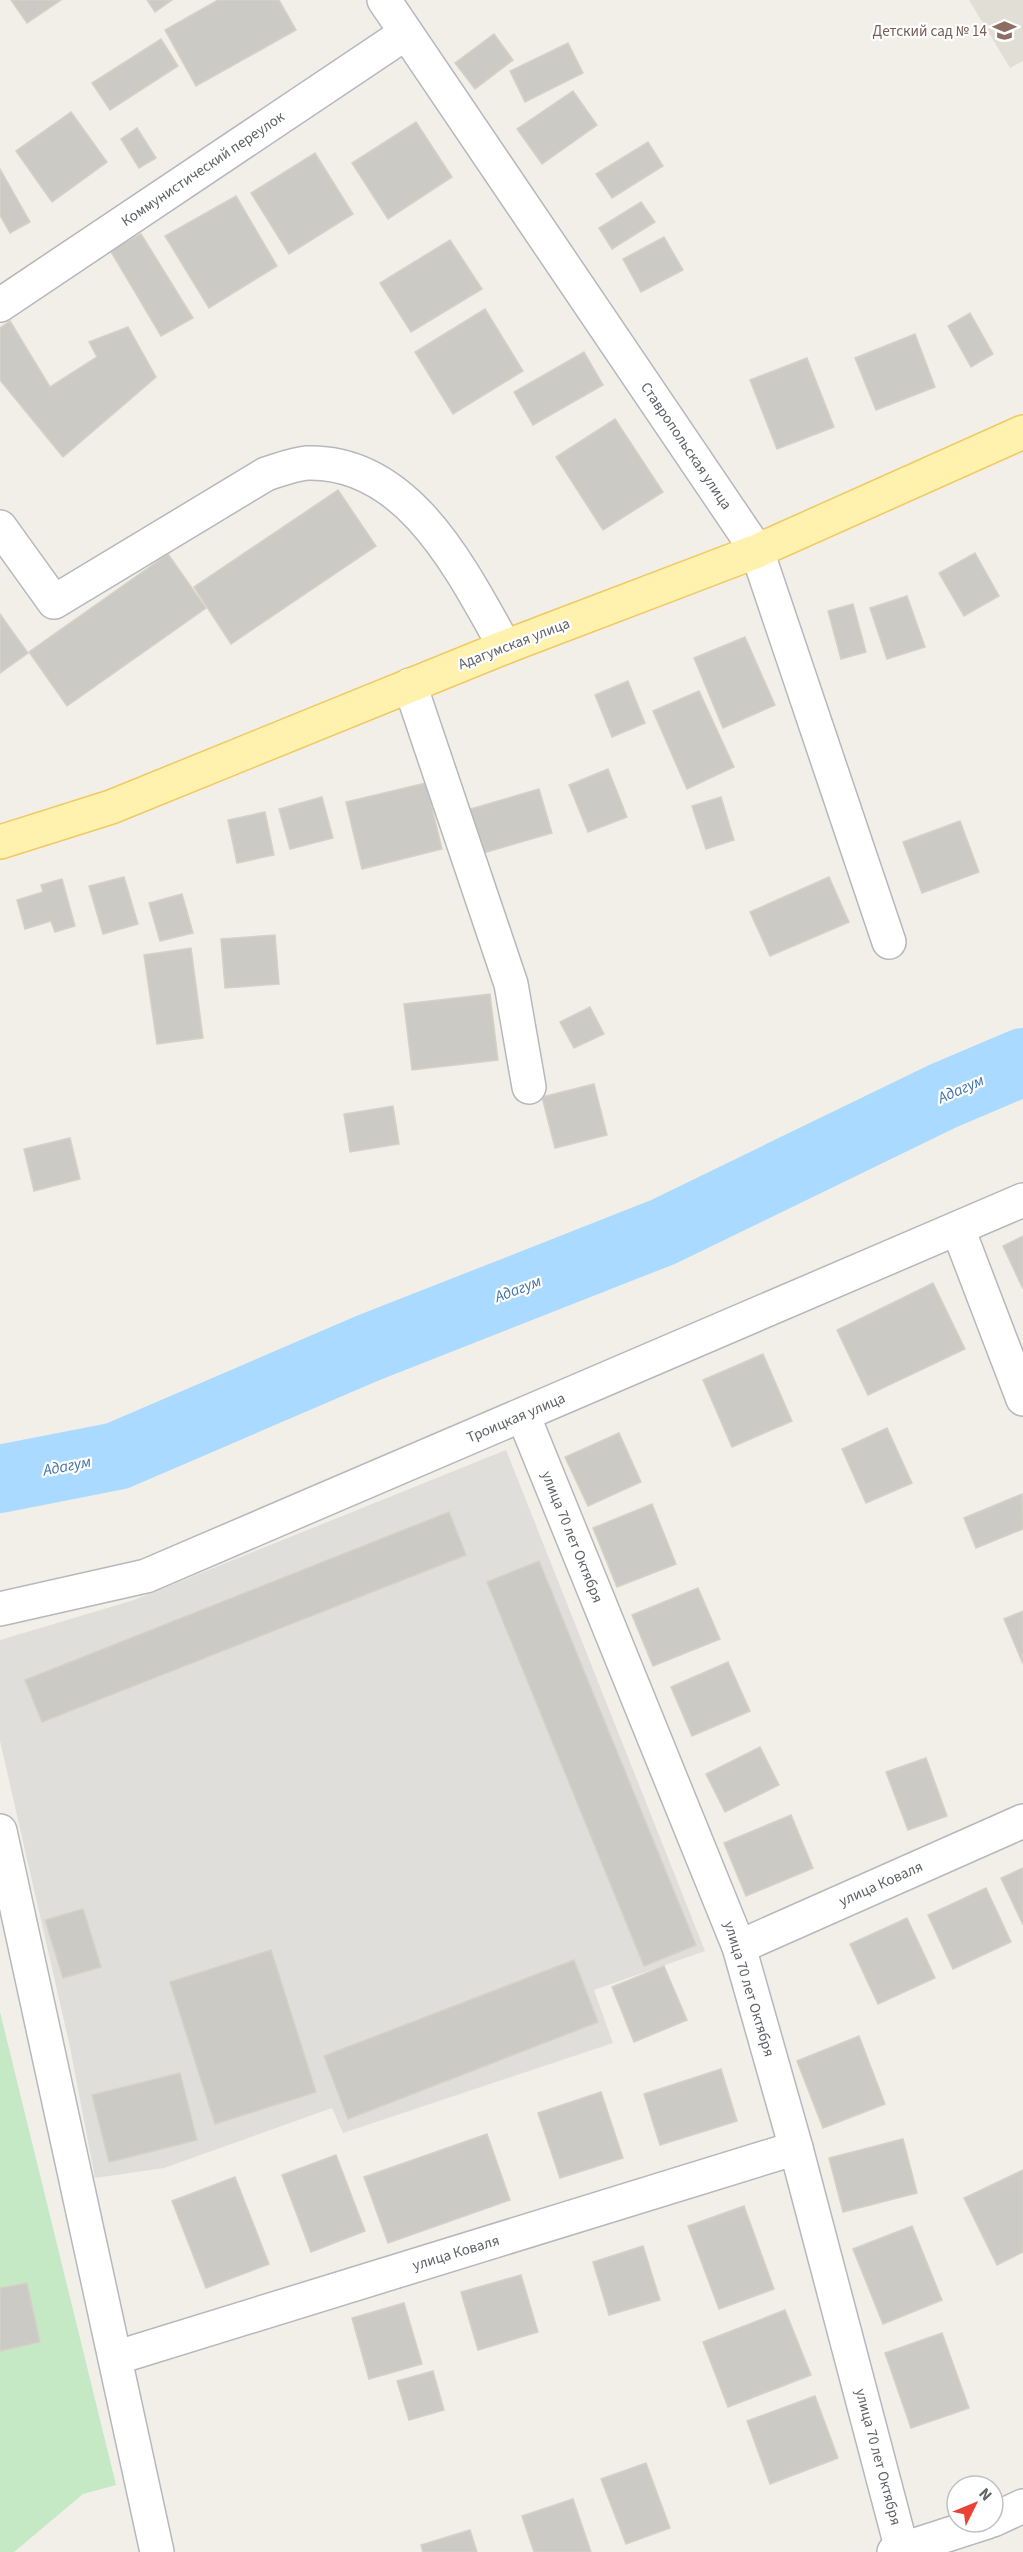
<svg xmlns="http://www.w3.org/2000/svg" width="1023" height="2552" viewBox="0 0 1023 2552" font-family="'Source Sans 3',sans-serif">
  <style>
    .industrial { fill: #e0deda }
    .education { fill: #e1ded6 }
    .green { fill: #c5e8c5 }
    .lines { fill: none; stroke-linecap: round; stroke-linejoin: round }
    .river { stroke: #aadaff; stroke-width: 68 }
    .building { fill: #cccac5; stroke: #d6d1c6; stroke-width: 1.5 }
    .minor-casing { stroke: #b5b8bc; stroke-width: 36 }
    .major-casing { stroke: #f2c960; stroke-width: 36 }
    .minor { stroke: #fff; stroke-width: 33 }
    .major { stroke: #fff2af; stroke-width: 33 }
    .labels { text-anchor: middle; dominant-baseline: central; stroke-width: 4.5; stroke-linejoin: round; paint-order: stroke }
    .education-label { font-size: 15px; fill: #785e54; stroke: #fff; text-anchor: end }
    .street-label { font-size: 15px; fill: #5f6368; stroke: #fff }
    .water-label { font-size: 16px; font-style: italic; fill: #4174aa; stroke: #fff }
  </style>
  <rect width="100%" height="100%" fill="#f1efe8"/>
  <polygon class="industrial" points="506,1450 705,1951 594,1990 613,2043 343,2133 332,2108 164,2168 95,2178 70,2047 0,1741 0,1640 134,1600"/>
  <polygon class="education" points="969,0 1023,0 1023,61 1010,68"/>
  <polygon class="green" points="0,2012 116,2485 83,2494 14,2552 0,2552"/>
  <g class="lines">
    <polyline class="river" points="0,1479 117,1456 368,1348 663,1232 943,1096 1023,1062"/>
  </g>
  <g class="building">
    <polygon points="11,0 61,0 27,23"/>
    <polygon points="147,0 172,0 155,12"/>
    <polygon points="218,0 279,0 296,30 196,86 165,30"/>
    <polygon points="494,34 513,60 475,89 455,63"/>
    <polygon points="161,39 178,66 110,110 92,83"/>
    <polygon points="568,43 583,73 525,102 510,71"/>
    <polygon points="573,91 597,125 542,164 517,129"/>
    <polygon points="71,112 107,162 52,202 16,151"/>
    <polygon points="416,122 452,177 388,219 352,163"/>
    <polygon points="137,128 156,158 139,168 121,139"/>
    <polygon points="648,142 663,166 612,198 596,174"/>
    <polygon points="315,153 353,214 289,254 251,193"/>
    <polygon points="0,169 30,222 10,233 0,215"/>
    <polygon points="236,196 277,266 209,308 165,236"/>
    <polygon points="641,202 655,222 612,249 599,228"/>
    <polygon points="141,234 193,318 161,336 110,250"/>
    <polygon points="664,237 683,270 641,292 623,259"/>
    <polygon points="450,240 482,289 411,332 380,283"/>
    <polygon points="485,309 523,371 453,414 415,352"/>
    <polygon points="970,313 993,354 971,367 948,326"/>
    <polygon points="10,321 50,387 97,357 89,342 128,327 156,377 63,457 0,380 0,328"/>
    <polygon points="915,334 935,387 876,410 855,358"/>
    <polygon points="584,352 603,385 533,425 514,392"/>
    <polygon points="807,358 834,427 777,449 750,380"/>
    <polygon points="615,419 663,492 603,530 556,457"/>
    <polygon points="338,490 376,546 231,644 194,587"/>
    <polygon points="975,553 999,596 964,616 939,573"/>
    <polygon points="168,554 206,608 67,706 29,652"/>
    <polygon points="907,596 925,647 887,659 870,608"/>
    <polygon points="853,604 866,652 841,659 828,611"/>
    <polygon points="0,614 28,653 0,673"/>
    <polygon points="745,637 775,705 723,728 694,658"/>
    <polygon points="628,681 645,723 612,737 595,695"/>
    <polygon points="699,691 734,767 687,789 653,711"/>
    <polygon points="608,769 627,817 588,832 569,785"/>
    <polygon points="426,783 442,849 362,869 346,802"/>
    <polygon points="539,789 552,833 480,854 467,810"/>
    <polygon points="322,797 333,838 290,849 279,809"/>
    <polygon points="721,797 734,840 706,849 692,806"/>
    <polygon points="265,812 274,855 237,863 228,820"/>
    <polygon points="960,821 979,872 922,893 903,842"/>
    <polygon points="124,877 138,924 103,934 89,886"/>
    <polygon points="829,877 849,922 770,956 750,912"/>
    <polygon points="62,879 75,926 55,932 51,921 25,929 17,900 43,892 41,885"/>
    <polygon points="182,894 193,933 160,941 149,903"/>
    <polygon points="275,935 279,984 225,988 221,939"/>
    <polygon points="191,948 203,1038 157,1044 144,955"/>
    <polygon points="490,994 498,1060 412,1070 404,1004"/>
    <polygon points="590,1007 604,1034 574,1048 560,1022"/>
    <polygon points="594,1084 607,1135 555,1148 542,1097"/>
    <polygon points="393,1106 399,1144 350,1152 344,1114"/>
    <polygon points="70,1138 80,1179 34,1191 24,1149"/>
    <polygon points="1023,1236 1023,1289 1003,1246"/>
    <polygon points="933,1283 965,1349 868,1395 837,1330"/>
    <polygon points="763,1354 792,1421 732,1447 703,1380"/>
    <polygon points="887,1428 912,1483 866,1503 842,1449"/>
    <polygon points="619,1433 641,1482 588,1506 565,1457"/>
    <polygon points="1022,1494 1023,1529 976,1548 964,1518"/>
    <polygon points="652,1504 676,1564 617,1587 593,1528"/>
    <polygon points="449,1512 466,1555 42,1722 25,1680"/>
    <polygon points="539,1561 696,1945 644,1966 487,1582"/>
    <polygon points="698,1588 720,1639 653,1666 632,1615"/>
    <polygon points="1023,1611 1023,1664 1004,1619"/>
    <polygon points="728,1662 750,1711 692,1736 671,1687"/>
    <polygon points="760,1747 779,1785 725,1812 706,1774"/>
    <polygon points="926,1758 947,1816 908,1830 886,1772"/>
    <polygon points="791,1815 813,1868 746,1896 724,1843"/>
    <polygon points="1023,1868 1023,1925 1001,1878"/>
    <polygon points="986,1888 1011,1942 953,1969 928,1915"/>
    <polygon points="83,1909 101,1967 63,1978 45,1920"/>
    <polygon points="907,1918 935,1978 878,2004 850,1944"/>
    <polygon points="271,1950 316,2092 215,2124 170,1982"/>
    <polygon points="574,1960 598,2022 348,2119 324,2056"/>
    <polygon points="664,1966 687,2020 634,2042 612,1987"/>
    <polygon points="859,2036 885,2104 823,2128 797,2061"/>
    <polygon points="721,2069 737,2121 660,2145 644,2094"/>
    <polygon points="180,2073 197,2140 109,2162 92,2095"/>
    <polygon points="601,2092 623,2158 560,2178 538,2113"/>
    <polygon points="487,2134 510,2200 388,2243 364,2177"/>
    <polygon points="903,2139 917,2193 843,2212 829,2158"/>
    <polygon points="336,2155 365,2231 311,2252 282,2175"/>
    <polygon points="1023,2170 1023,2252 997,2265 964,2198"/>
    <polygon points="235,2177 269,2264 206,2288 172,2201"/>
    <polygon points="744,2206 774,2289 719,2309 688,2226"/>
    <polygon points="912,2226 942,2300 883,2324 853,2249"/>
    <polygon points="643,2246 660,2300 609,2315 593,2262"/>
    <polygon points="521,2275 538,2332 478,2350 461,2292"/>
    <polygon points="27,2283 40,2342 0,2351 0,2288"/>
    <polygon points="404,2303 422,2364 369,2379 352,2318"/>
    <polygon points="785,2310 811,2375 728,2407 703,2342"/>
    <polygon points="942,2333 969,2408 911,2428 885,2353"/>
    <polygon points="433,2371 444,2410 409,2420 397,2381"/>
    <polygon points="815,2396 838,2458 770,2484 747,2421"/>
    <polygon points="646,2463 670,2528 626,2544 601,2479"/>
    <polygon points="573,2499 591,2552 534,2552 522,2516"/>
    <polygon points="470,2530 477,2552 423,2552 421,2545"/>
  </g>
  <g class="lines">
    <defs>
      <g id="minor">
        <polyline points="384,0 757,551 889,942"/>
        <polyline points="0,305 406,33"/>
        <path d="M0 527 54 602 266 474C279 470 294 464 307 463 409 460 462 571 505 647"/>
        <polyline points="410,685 511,984 529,1087"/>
        <polyline points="958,1229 1023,1399"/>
        <polyline points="523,1415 739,1947 796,2148 902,2550"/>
        <polyline points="0,1609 146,1576 1023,1200"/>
        <polyline points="0,1831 157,2552"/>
        <polyline points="739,1947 1023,1821"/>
        <polyline points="115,2358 796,2148"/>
        <polyline points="993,2520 1023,2506"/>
        <polyline points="894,2552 987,2522"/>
      </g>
      <polyline id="major" points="0,842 111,807 505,647 757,551 1023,432"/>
    </defs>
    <use href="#minor" class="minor-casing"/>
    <use href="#major" class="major-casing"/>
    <use href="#minor" class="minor"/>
    <use href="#major" class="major"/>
  </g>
  <defs>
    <symbol id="school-bare" viewBox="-9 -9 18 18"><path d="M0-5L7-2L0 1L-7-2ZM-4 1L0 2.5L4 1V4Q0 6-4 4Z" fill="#8d6e63" stroke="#fff" stroke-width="2.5" paint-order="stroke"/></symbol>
  </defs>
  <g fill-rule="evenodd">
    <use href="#school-bare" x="988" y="14" width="33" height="33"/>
  </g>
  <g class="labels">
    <g class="education-label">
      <text x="987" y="31">Детский сад № 14</text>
    </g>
    <g class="street-label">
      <text transform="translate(203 169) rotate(-34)">Коммунистический переулок</text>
      <text transform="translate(686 446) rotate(56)">Ставропольская улица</text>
      <text transform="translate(514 644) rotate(-21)">Адагумская улица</text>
      <text transform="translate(516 1418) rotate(-23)">Троицкая улица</text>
      <text transform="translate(572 1537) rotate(68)">улица 70 лет Октября</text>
      <text transform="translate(881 1884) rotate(-24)">улица Коваля</text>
      <text transform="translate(749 1989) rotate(73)">улица 70 лет Октября</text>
      <text transform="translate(456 2253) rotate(-17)">улица Коваля</text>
      <text transform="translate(878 2457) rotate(75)">улица 70 лет Октября</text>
    </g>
    <g class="water-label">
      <text transform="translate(961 1089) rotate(-24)">Адагум</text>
      <text transform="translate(518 1289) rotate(-21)">Адагум</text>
      <text transform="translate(67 1466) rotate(-11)">Адагум</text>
    </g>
  </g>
  <g transform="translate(975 2504) rotate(47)"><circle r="28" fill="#ffffff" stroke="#bfc1c3" stroke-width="1.5"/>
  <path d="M0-4.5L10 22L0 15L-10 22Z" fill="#ea4335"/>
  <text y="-9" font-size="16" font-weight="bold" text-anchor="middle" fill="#5f6368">N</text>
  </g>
</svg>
